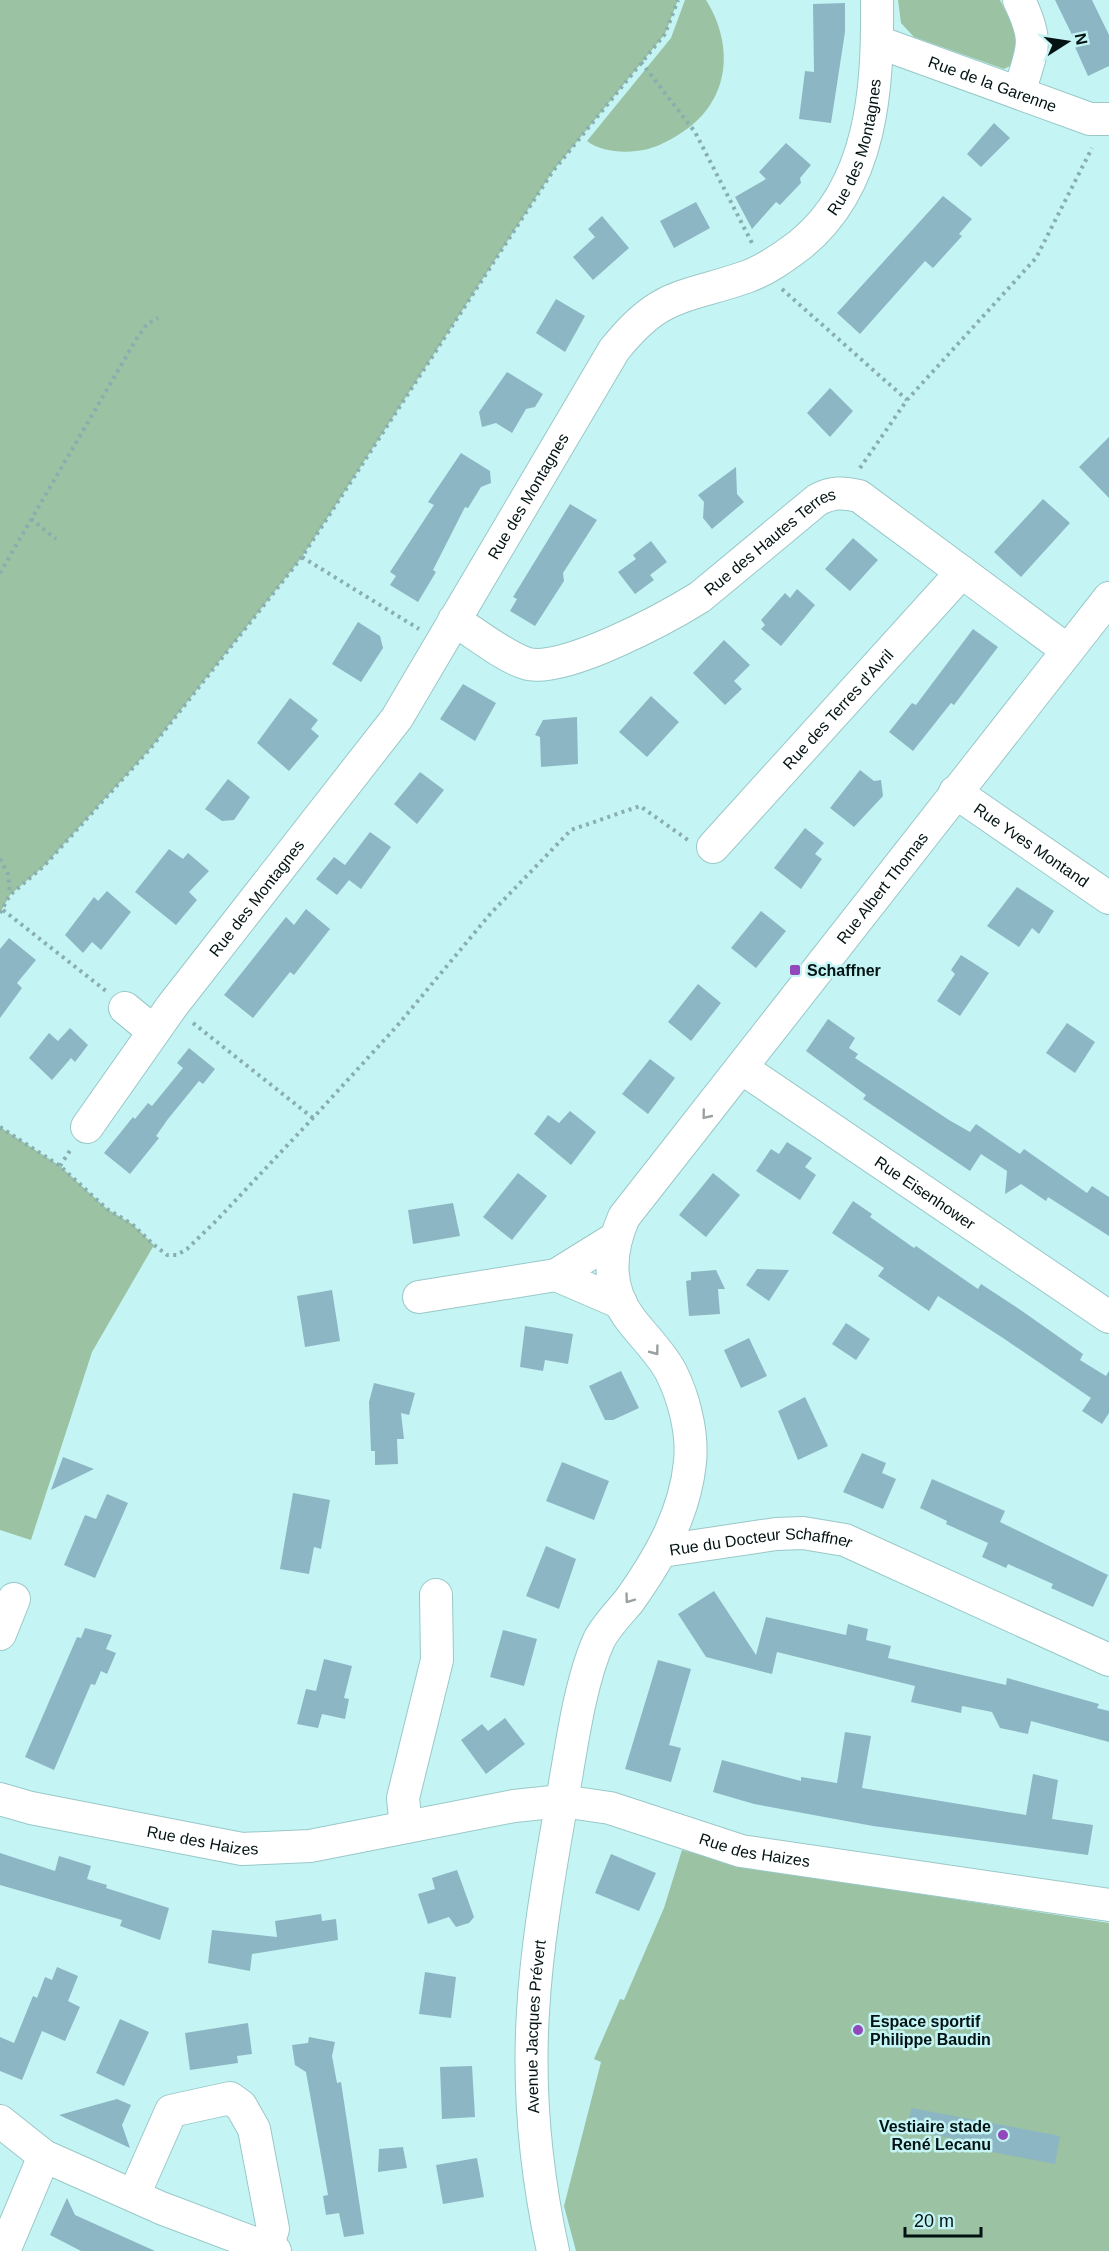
<svg xmlns="http://www.w3.org/2000/svg" width="1109" height="2251" viewBox="0 0 1109 2251" font-family="Helvetica,sans-serif">
  <style>
    .green { fill: #9ac2a3 }
    .building { fill: #8db6c4 }
    .lines { fill: none; stroke-linecap: round; stroke-linejoin: round }
    .minor-casing { stroke: #9ac8c8; stroke-width: 34 }
    .path { stroke: #89aeaf; stroke-width: 4; stroke-dasharray: 3 4.5; stroke-linecap: butt }
    .minor { stroke: #fff; stroke-width: 32 }
    .oneway { stroke: #9aa1a1 }
    .poi-dot { fill: #9048bb; stroke: #c5f4f5; stroke-width: 2 }
    .labels { text-anchor: middle; dominant-baseline: central; stroke-width: 5; stroke-linejoin: round; paint-order: stroke }
    .street-label { font-size: 16px; fill: #031313; stroke: #c5f4f5 }
    .poi-label { font-size: 16px; font-weight: bold; fill: #031313; stroke: #c5f4f5; text-anchor: start }
  </style>
  <rect width="100%" height="100%" fill="#c5f4f5"/>
  <g class="green">
    <polygon points="0,0 678,0 665,34 553,171 302,557 150,749 44,866 10,895 0,913"/>
    <path d="M685 0H706C736 48 729 105 678 135 665 143 651 150 636 151 620 153 600 151 587 141L671 38Z"/>
    <polygon points="898,0 1000,0 1006,12 1016,9 1025,35 1014,64 1004,69 914,37 901,23"/>
    <polygon points="0,1127 60,1166 107,1209 132,1224 154,1245 92,1352 31,1540 0,1530"/>
    <polygon points="682,1850 746,1867 1109,1923 1109,2251 576,2251 564,2206 601,2062 594,2059 620,1999 624,2000 664,1908"/>
  </g>
  <g class="building">
    <polygon points="1055,0 1092,0 1109,35 1109,66 1088,76 1075,47 1077,45"/>
    <polygon points="845,3 845,32 831,123 799,119 805,71 814,72 813,4"/>
    <polygon points="994,123 1010,138 981,167 967,154"/>
    <polygon points="786,143 811,165 800,178 801,183 780,205 776,202 752,229 735,197 766,179 759,172"/>
    <polygon points="943,196 972,219 959,234 962,236 933,268 925,261 860,334 837,313"/>
    <polygon points="696,202 710,228 674,248 660,221"/>
    <polygon points="602,216 629,248 593,280 573,257 595,237 588,229"/>
    <polygon points="556,299 585,316 565,352 536,333"/>
    <polygon points="507,372 543,394 535,407 526,409 512,433 496,423 482,427 479,412"/>
    <polygon points="830,388 853,411 830,437 807,413"/>
    <polygon points="1109,437 1109,498 1079,467"/>
    <polygon points="461,453 490,471 491,483 481,487 468,508 465,507 433,570 436,572 418,602 390,585 396,576 390,572 434,505 428,502"/>
    <polygon points="736,467 737,494 744,502 712,529 703,518 704,502 698,495"/>
    <polygon points="1043,499 1070,523 1021,577 994,552"/>
    <polygon points="570,504 597,520 563,573 564,581 535,626 510,611 517,599 513,597"/>
    <polygon points="853,538 878,560 850,591 825,569"/>
    <polygon points="651,541 667,562 650,575 654,580 635,594 618,572 636,559 633,555"/>
    <polygon points="797,589 815,605 781,646 761,629 765,625 761,620 785,593 790,598"/>
    <polygon points="358,622 380,636 383,648 361,682 332,664"/>
    <polygon points="973,629 998,647 954,705 951,703 913,751 889,732 912,703 916,705"/>
    <polygon points="724,640 750,665 734,681 742,689 725,705 693,673"/>
    <polygon points="463,684 496,703 475,741 440,719"/>
    <polygon points="651,696 679,722 647,757 619,732"/>
    <polygon points="290,698 318,720 311,729 319,736 289,771 257,743"/>
    <polygon points="577,717 578,764 541,767 540,737 535,735 543,720"/>
    <polygon points="860,770 874,781 881,780 883,796 854,827 830,808"/>
    <polygon points="420,772 444,790 417,824 394,804"/>
    <polygon points="228,779 250,797 234,820 222,821 205,809"/>
    <polygon points="805,828 824,843 815,854 822,859 801,889 774,868"/>
    <polygon points="370,832 391,847 361,889 349,880 337,895 316,879 334,857 345,865"/>
    <polygon points="169,849 183,859 188,853 209,871 189,892 197,900 176,925 135,892"/>
    <polygon points="1017,887 1054,911 1039,934 1032,928 1019,947 987,926"/>
    <polygon points="107,891 131,912 101,950 92,942 83,953 65,935 94,897 98,901"/>
    <polygon points="306,909 330,929 294,975 290,972 253,1018 224,995 286,917 294,925"/>
    <polygon points="761,911 786,931 756,968 731,948"/>
    <polygon points="9,938 36,960 17,983 22,988 0,1018 0,949"/>
    <polygon points="961,955 989,973 960,1016 937,1001 955,974 951,970"/>
    <polygon points="698,984 721,1003 691,1041 668,1022"/>
    <polygon points="828,1019 855,1038 849,1048 858,1054 855,1058 949,1120 970,1132 976,1124 1020,1154 1024,1149 1087,1193 1092,1186 1109,1197 1109,1236 1048,1197 1046,1201 1021,1184 1005,1194 1007,1171 981,1154 970,1171 863,1099 866,1095 806,1051"/>
    <polygon points="1067,1023 1095,1042 1075,1073 1046,1053"/>
    <polygon points="70,1028 88,1045 75,1062 71,1058 52,1080 29,1058 49,1033 58,1041"/>
    <polygon points="189,1048 215,1069 203,1084 199,1081 168,1119 156,1136 159,1138 130,1174 104,1153 133,1117 135,1119 148,1103 152,1106 183,1068 177,1063"/>
    <polygon points="650,1059 675,1078 648,1114 622,1094"/>
    <polygon points="570,1111 596,1132 571,1165 534,1134 548,1115 559,1123"/>
    <polygon points="787,1142 812,1158 805,1167 816,1175 800,1200 756,1171 771,1149 779,1154"/>
    <polygon points="518,1173 547,1196 512,1240 483,1217"/>
    <polygon points="713,1173 740,1195 706,1237 679,1215"/>
    <polygon points="853,1201 872,1214 870,1217 914,1248 916,1246 978,1289 981,1284 1022,1311 1083,1354 1080,1360 1106,1376 1109,1371 1109,1413 1102,1424 1082,1411 1091,1398 1003,1338 938,1296 929,1311 878,1276 884,1268 832,1233"/>
    <polygon points="453,1203 460,1236 413,1244 408,1210"/>
    <polygon points="757,1269 789,1270 769,1301 746,1285"/>
    <polygon points="716,1270 725,1289 718,1289 720,1314 689,1316 686,1281 691,1280 691,1272"/>
    <polygon points="332,1290 340,1341 305,1347 297,1296"/>
    <polygon points="846,1323 870,1339 856,1360 832,1344"/>
    <polygon points="525,1326 573,1334 568,1364 545,1360 543,1371 520,1367"/>
    <polygon points="749,1338 767,1376 741,1388 724,1350"/>
    <polygon points="621,1371 639,1408 613,1420 605,1420 589,1386"/>
    <polygon points="374,1383 415,1393 409,1415 401,1413 404,1439 397,1439 398,1464 375,1465 375,1451 371,1451 369,1402"/>
    <polygon points="805,1397 828,1446 798,1460 778,1411"/>
    <polygon points="862,1453 886,1463 882,1473 896,1479 883,1509 843,1492"/>
    <polygon points="63,1457 94,1469 51,1490"/>
    <polygon points="562,1462 609,1481 594,1520 546,1501"/>
    <polygon points="932,1479 1005,1511 1000,1522 1108,1575 1093,1607 1051,1588 1053,1584 1008,1564 1006,1568 982,1557 988,1543 946,1524 947,1521 920,1508"/>
    <polygon points="293,1493 330,1500 321,1549 314,1547 309,1574 280,1569"/>
    <polygon points="107,1494 128,1503 95,1578 64,1565 85,1515 96,1519"/>
    <polygon points="546,1546 576,1559 559,1609 526,1596"/>
    <polygon points="714,1591 756,1655 766,1617 846,1635 848,1624 868,1629 866,1640 891,1646 888,1658 1006,1685 1007,1678 1099,1704 1097,1708 1109,1711 1109,1742 1031,1721 1028,1734 1000,1728 992,1712 962,1706 961,1713 911,1702 915,1686 777,1652 772,1674 706,1657 678,1614"/>
    <polygon points="85,1628 112,1635 106,1649 116,1653 107,1674 101,1671 95,1685 91,1684 54,1770 25,1757 77,1637 81,1638"/>
    <polygon points="503,1630 537,1639 524,1686 490,1677"/>
    <polygon points="324,1659 352,1666 344,1698 349,1699 345,1719 322,1714 318,1728 297,1724 306,1689 316,1691"/>
    <polygon points="658,1660 691,1669 669,1745 681,1748 671,1782 625,1769"/>
    <polygon points="505,1718 525,1744 486,1774 461,1740 482,1724 488,1731"/>
    <polygon points="845,1732 871,1736 862,1788 1026,1815 1033,1774 1058,1780 1052,1819 1093,1825 1088,1855 873,1826 754,1804 713,1792 722,1760 801,1781 801,1777 837,1783"/>
    <polygon points="0,1853 55,1871 59,1856 91,1866 87,1879 107,1885 106,1888 169,1908 160,1940 120,1926 122,1920 0,1885"/>
    <polygon points="611,1854 656,1873 639,1911 595,1893"/>
    <polygon points="457,1870 474,1917 469,1923 456,1927 449,1917 428,1924 418,1894 435,1889 432,1878"/>
    <polygon points="321,1914 322,1921 336,1919 338,1940 252,1954 250,1971 208,1963 212,1930 277,1937 275,1921"/>
    <polygon points="57,1967 78,1976 68,2001 80,2007 65,2041 42,2031 22,2080 0,2071 0,2037 14,2043 33,1996 37,1998 45,1977 52,1980"/>
    <polygon points="425,1972 456,1977 451,2018 419,2014"/>
    <polygon points="120,2019 149,2032 124,2086 96,2073"/>
    <polygon points="248,2023 252,2054 237,2056 238,2063 190,2070 185,2033"/>
    <polygon points="309,2037 335,2042 332,2056 337,2083 341,2082 364,2234 344,2237 339,2213 326,2215 323,2196 328,2195 306,2072 295,2065 292,2045 308,2043"/>
    <polygon points="472,2066 475,2117 442,2119 440,2067"/>
    <polygon points="117,2099 131,2105 122,2125 130,2148 59,2115"/>
    <polygon points="911,2108 1060,2136 1055,2164 971,2148 972,2142 908,2130"/>
    <polygon points="403,2147 407,2168 378,2172 379,2149"/>
    <polygon points="477,2158 484,2197 443,2204 436,2165"/>
    <polygon points="67,2198 75,2215 155,2251 81,2251 50,2235"/>
  </g>
  <g class="lines">
    <defs>
      <g id="minor">
        <path d="M1019 0C1040 44 1032 48 1019 93"/>
        <path id="s1" d="M878 42 1090 119H1109"/>
        <path id="s2" d="M454 620C475 633 502 655 525 663 560 676 668 617 700 597L817 500C832 492 842 492 859 496L1067 650"/>
        <path id="s3" d="M955 792 1109 898"/>
        <path id="s4" d="M713 847 962 572"/>
        <polyline points="125,1008 153,1031"/>
        <path id="s5" d="M743 1069 1109 1317"/>
        <path id="s6" d="M87 1127 172 1006 397 718 614 350C660 292 682 299 746 277 766 270 784 257 801 244 873 185 878 87 877 0"/>
        <polyline points="556,1275 621,1303"/>
        <polyline points="419,1297 556,1275 614,1239"/>
        <path id="s7" d="M662 1551 776 1534 803 1533 845 1540 1109 1660"/>
        <polyline points="0,1634 14,1599"/>
        <path id="s8" d="M0 1799 31 1808 242 1849 310 1846 514 1806 562 1801 610 1808 741 1851 1109 1905"/>
        <polyline points="406,1827 403,1798 437,1660 436,1595"/>
        <polyline points="0,2121 44,2156 161,2208 275,2251"/>
        <polyline points="134,2195 171,2111 230,2098 241,2106 254,2129 273,2229 267,2248"/>
        <polyline points="4,2251 44,2156"/>
        <path id="s9" d="M553 2251C536 2173 528 2092 533 2012 537 1941 550 1870 562 1800 571 1752 579 1684 599 1640 606 1626 619 1613 629 1601 659 1559 685 1514 690 1462 693 1433 684 1398 671 1372 661 1353 644 1337 631 1320 606 1288 609 1251 624 1217L1109 598"/>
      </g>
    </defs>
    <use href="#minor" class="minor-casing"/>
    <g class="path">
      <polyline points="641,62 695,132 752,243"/>
      <polyline points="782,289 907,400"/>
      <polyline points="860,468 907,400 1036,258 1092,148"/>
      <polyline points="31,519 56,539"/>
      <polyline points="302,557 419,629"/>
      <polyline points="0,573 137,338 147,324 158,318"/>
      <polyline points="0,859 8,874 10,894"/>
      <polyline points="3,910 106,991"/>
      <polyline points="0,913 10,895 44,866 150,749 302,557 553,171 665,34 678,0"/>
      <polyline points="193,1023 313,1118"/>
      <polyline points="0,1127 60,1166 107,1209 132,1224 154,1245 167,1255 177,1255 187,1249 217,1220 313,1118 397,1026 491,913 571,830 640,806 688,840"/>
      <polyline points="60,1166 71,1149"/>
    </g>
    <use href="#minor" class="minor"/>
  </g>
  <defs><path id="oneway-chevron" d="M-2-3.5L2.5 0L-2 3.5" fill="none" stroke-width="1.6" stroke-linecap="round" stroke-linejoin="round" transform="scale(1.5)"/></defs>
  <g class="oneway">
    <use href="#oneway-chevron" transform="translate(706 1115) rotate(129)"/>
    <use href="#oneway-chevron" transform="translate(655 1351) rotate(53)"/>
    <use href="#oneway-chevron" transform="translate(629 1599) rotate(126)"/>
  </g>
  <g class="poi-dot">
    <rect x="789" y="964" width="12" height="12" rx="3"/>
    <circle cx="858" cy="2030" r="6"/>
    <circle cx="1003" cy="2135" r="6"/>
  </g>
  <g class="labels">
    <g class="street-label">
      <text stroke="none"><textPath href="#s1" startOffset="122">Rue de la Garenne</textPath></text>
      <text stroke="none"><textPath href="#s6" startOffset="1274">Rue des Montagnes</textPath></text>
      <text stroke="none"><textPath href="#s6" startOffset="771">Rue des Montagnes</textPath></text>
      <text stroke="none"><textPath href="#s2" startOffset="363">Rue des Hautes Terres</textPath></text>
      <text stroke="none"><textPath href="#s4" startOffset="186">Rue des Terres d'Avril</textPath></text>
      <text stroke="none"><textPath href="#s3" startOffset="93">Rue Yves Montand</textPath></text>
      <text stroke="none"><textPath href="#s9" startOffset="1508">Rue Albert Thomas</textPath></text>
      <text stroke="none"><textPath href="#s6" startOffset="285">Rue des Montagnes</textPath></text>
      <text stroke="none"><textPath href="#s5" startOffset="220">Rue Eisenhower</textPath></text>
      <text stroke="none"><textPath href="#s7" startOffset="100">Rue du Docteur Schaffner</textPath></text>
      <text stroke="none"><textPath href="#s8" startOffset="207">Rue des Haizes</textPath></text>
      <text stroke="none"><textPath href="#s8" startOffset="771">Rue des Haizes</textPath></text>
      <text stroke="none"><textPath href="#s9" startOffset="226">Avenue Jacques Prévert</textPath></text>
    </g>
    <g class="poi-label">
      <text x="807" y="970">Schaffner</text>
      <text x="870" y="2021">Espace sportif<tspan x="870" dy="18">Philippe Baudin</tspan></text>
      <text x="991" y="2126" text-anchor="end">Vestiaire stade<tspan x="991" dy="18">René Lecanu</tspan></text>
    </g>
  </g>
  <g transform="translate(1067 42) rotate(78)" stroke="#c5f4f5" stroke-width="4.5" paint-order="stroke">
  <path d="M0-4.5L10 22L0 15L-10 22Z" fill="#031313"/>
  <text y="-9" font-size="16" font-weight="bold" text-anchor="middle" fill="#031313">N</text>
  </g>
  <path d="M905 2227v9h76v-9" fill="none" stroke="#031313" stroke-width="3"/>
  <text x="914" y="2227" font-size="18" fill="#031313" stroke="#c5f4f5" stroke-width="4.5" paint-order="stroke">20 m</text>
</svg>
